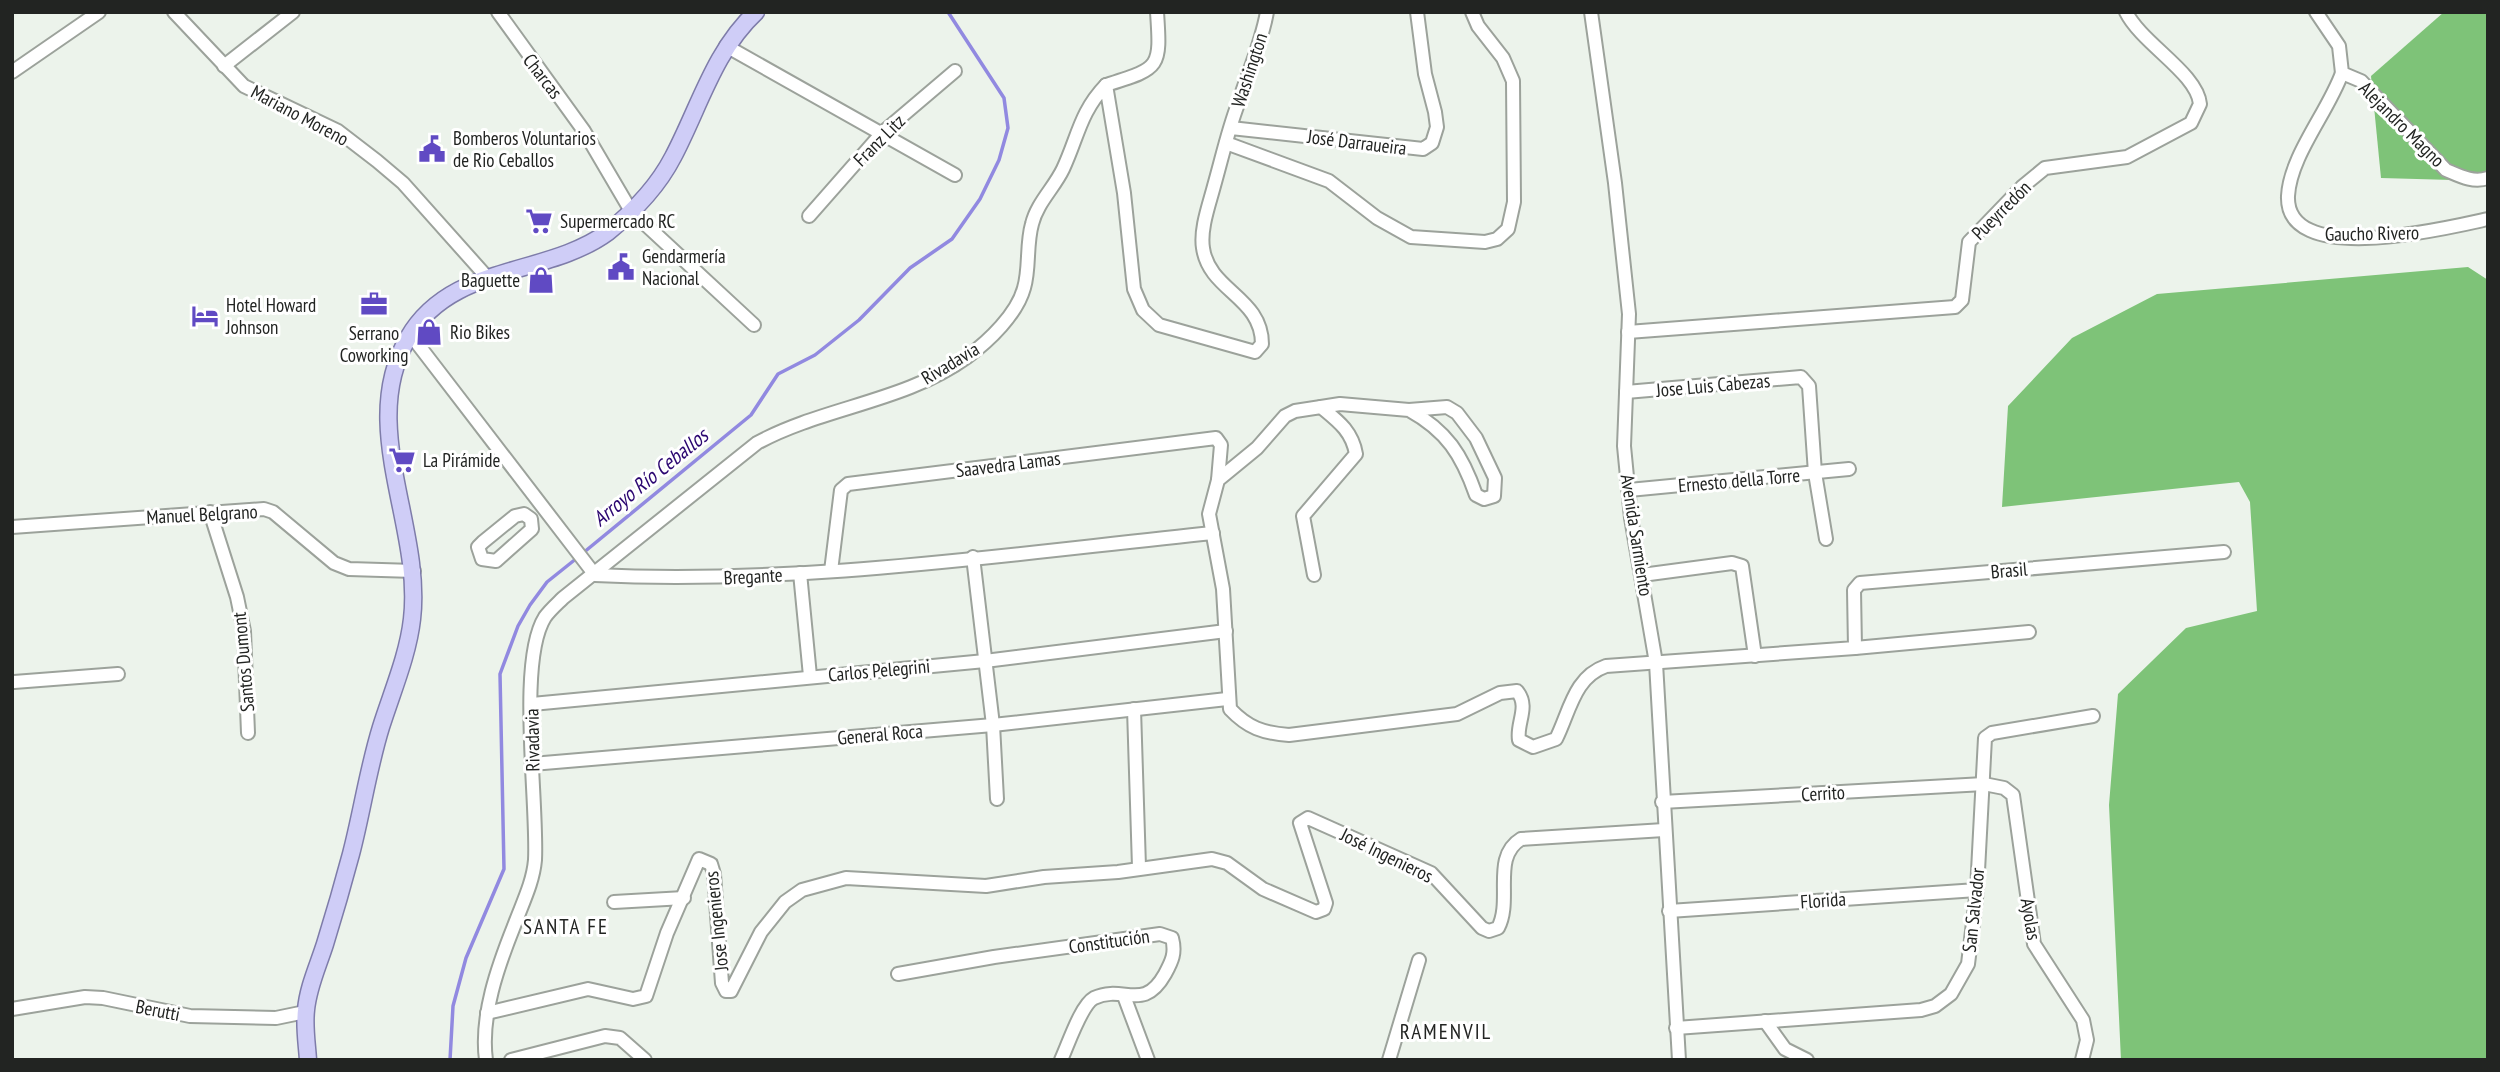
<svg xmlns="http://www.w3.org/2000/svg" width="2500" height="1072" viewBox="0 0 2500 1072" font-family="'PT Sans Narrow',sans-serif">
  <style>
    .forest { fill: #7ec378 }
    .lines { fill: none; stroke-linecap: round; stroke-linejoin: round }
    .stream { stroke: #9189e0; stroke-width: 3.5 }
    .minor-casing { stroke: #9ca29b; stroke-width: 16 }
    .major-casing { stroke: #7e7ca9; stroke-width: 19 }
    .minor { stroke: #fff; stroke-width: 12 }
    .major { stroke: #cfcdf7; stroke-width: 16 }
    .labels { text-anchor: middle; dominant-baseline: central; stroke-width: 6; stroke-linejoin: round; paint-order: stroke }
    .street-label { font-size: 19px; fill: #222422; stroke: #fff }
    .poi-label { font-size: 19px; fill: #222422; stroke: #fff; text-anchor: start }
    .water-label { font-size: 21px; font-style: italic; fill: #2a0570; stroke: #fff }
    .neighbourhood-label { font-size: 21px; letter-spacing: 2px; fill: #222422; stroke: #fff }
  </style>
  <rect width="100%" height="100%" fill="#ecf3eb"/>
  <g class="forest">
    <polygon points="2444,12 2488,12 2488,181 2381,178 2371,76"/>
    <polygon points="2468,267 2488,280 2488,1060 2121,1060 2109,805 2118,694 2186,628 2257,611 2250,502 2239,482 2002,507 2008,406 2072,338 2157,294"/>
  </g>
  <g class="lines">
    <g class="stream">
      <polyline points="583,553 751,415 778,374 815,355 859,320 910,268 952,239 980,199 999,160 1008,128 1004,98 948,12"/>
      <polyline points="450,1060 453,1006 466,958 504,869 500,674 518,626 530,605 547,582 577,558"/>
    </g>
    <defs>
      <g id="minor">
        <polyline points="174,12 244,86 338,131 377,161 403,183 486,276"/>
        <polyline points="498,12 584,131 631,211 754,325"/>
        <polyline points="1591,12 1615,183 1629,314 1624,446 1631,518 1656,663 1679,1060"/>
        <path d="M2316 12 2339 46 2342 73 2361 81 2446 170C2460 176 2473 183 2488 178"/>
        <polyline points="726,46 955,175"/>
        <polyline points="224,66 293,12"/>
        <polyline points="12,72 99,12"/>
        <path d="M2342 73C2328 112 2290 156 2288 196 2285 268 2447 228 2488 219"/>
        <path d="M1106 85C1160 68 1161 69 1157 12"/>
        <polyline points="1231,128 1423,149 1432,143 1437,127 1435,112 1425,74 1417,12"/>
        <polyline points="1226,143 1329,181 1377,218 1411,237 1485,242 1497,239 1508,229 1514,202 1513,81 1503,58 1478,26 1472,12"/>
        <polyline points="809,216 882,133 955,71"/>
        <path d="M1628 332 1955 307 1962 300 1969 242 2022 187 2045 168 2127 157 2191 123 2200 104C2197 73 2142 44 2126 12"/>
        <path d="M410 334 595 575C801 585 1008 554 1213 533"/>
        <polyline points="1626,392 1801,377 1809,386 1815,473 1826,539"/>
        <path d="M1321 407 1340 404 1409 410 1447 407 1457 413 1476 438 1495 478 1494 496 1484 499 1476 495C1462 455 1447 431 1409 410"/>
        <polyline points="1629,490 1849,469"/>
        <polyline points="210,512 237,597 244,631 248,733"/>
        <polygon points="524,514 531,519 532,529 496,561 482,559 478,547 483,542 515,516"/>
        <polyline points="12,527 264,509 273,512 334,563 349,569 414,571"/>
        <polyline points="973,557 993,725 997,799"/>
        <polyline points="831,571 841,490 848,484 1216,438 1221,445 1218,480"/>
        <polyline points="800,573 810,676"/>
        <path d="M1314 575 1303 516 1356 454C1352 431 1338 421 1321 407L1295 411 1285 416 1257 448 1218 480 1209 514 1223 589 1230 709C1248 728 1263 733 1289 735L1457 714 1500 693 1517 691C1530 707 1516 723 1519 740L1533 747 1556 739C1570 711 1574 677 1606 666L1855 648 1854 590 1860 583 2224 552"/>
        <polyline points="1642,575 1732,563 1742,566 1755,656"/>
        <polyline points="1855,648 2029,632"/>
        <polyline points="14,682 118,674"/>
        <polyline points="532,704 985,661 1226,631"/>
        <polyline points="1134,709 1139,867"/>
        <polyline points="532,764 993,725 1227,699"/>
        <polyline points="1662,802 1984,784 2004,788 2013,795 2034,944 2083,1020 2087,1040 2082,1060"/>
        <polyline points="614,902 684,898"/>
        <polyline points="1669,911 1977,890"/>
        <path d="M898 974 994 957 1160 934 1172 938C1176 953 1172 961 1165 974 1143 1013 1124 984 1094 998 1081 1005 1068 1045 1061 1060"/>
        <polyline points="1124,996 1148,1060"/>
        <polyline points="12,1009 85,997 103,998 190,1016 276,1018 305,1012"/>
        <path d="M487 1013 588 989 633 999 646 996 667 933 699 859 711 864 714 874 722 983 726 991H731L761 932 785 902 802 890 846 878 986 886 1044 877 1118 872 1212 859 1227 863 1263 889 1316 912 1324 909 1326 903 1300 823 1308 818 1431 873 1482 928 1489 931 1498 928C1513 900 1491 857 1521 839L1664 830"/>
        <polyline points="1765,1021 1785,1049 1807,1060"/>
        <polyline points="1676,1028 1921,1010 1935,1006 1951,994 1968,964 1977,890 1985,738 1992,733 2093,716"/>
        <path d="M486 1060C480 1016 498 966 514 926 522 904 533 883 535 860 538 803 517 661 545 617 550 610 557 604 563 598L757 443C823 407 905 402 967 357 989 341 1017 314 1024 288 1030 268 1026 245 1032 224 1037 203 1054 188 1063 169 1078 137 1080 112 1106 85L1124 193 1134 289 1143 310 1159 325 1255 352 1262 344C1262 297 1209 291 1203 248 1200 229 1209 205 1214 186 1222 158 1228 130 1238 104 1248 73 1261 45 1267 12"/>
        <polyline points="511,1060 605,1036 620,1038 645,1060"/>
        <polyline points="1389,1060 1419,960"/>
      </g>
      <path id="major" d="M308 1060C307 1044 304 1026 306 1010 308 987 318 966 325 944 334 915 343 884 351 854 362 812 368 769 381 727 392 692 408 655 412 619 423 526 357 426 408 338 451 263 547 277 608 232 633 212 658 186 673 157 699 108 714 51 756 12"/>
    </defs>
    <use href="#minor" class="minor-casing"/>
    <use href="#major" class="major-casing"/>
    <use href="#minor" class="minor"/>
    <use href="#major" class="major"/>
  </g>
  <defs>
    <symbol id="civic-bare" viewBox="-9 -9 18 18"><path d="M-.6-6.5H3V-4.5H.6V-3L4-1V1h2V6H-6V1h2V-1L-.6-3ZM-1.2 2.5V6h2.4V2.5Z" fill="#604ac3" stroke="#fff" stroke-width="2.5" paint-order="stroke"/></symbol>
    <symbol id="supermarket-bare" viewBox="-9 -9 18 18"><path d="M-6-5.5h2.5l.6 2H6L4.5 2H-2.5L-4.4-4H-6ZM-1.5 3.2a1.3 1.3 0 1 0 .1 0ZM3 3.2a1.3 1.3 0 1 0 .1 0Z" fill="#604ac3" stroke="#fff" stroke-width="2.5" paint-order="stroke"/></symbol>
    <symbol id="shop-bare" viewBox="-9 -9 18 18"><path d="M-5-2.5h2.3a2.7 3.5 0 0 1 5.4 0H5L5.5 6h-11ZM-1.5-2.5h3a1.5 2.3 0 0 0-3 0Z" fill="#604ac3" stroke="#fff" stroke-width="2.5" paint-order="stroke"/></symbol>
    <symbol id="office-bare" viewBox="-9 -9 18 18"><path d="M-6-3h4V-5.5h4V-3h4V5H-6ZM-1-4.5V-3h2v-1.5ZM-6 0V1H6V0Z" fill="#604ac3" stroke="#fff" stroke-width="2.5" paint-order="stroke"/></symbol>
    <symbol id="hotel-bare" viewBox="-9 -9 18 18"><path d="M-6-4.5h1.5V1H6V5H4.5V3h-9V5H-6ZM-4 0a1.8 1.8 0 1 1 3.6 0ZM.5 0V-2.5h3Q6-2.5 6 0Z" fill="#604ac3" stroke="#fff" stroke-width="2.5" paint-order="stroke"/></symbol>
  </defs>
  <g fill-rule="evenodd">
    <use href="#civic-bare" x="413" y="130" width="38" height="38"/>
    <use href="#supermarket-bare" x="520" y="202" width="38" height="38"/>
    <use href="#civic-bare" x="602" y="248" width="38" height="38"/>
    <use href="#shop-bare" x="522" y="261" width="38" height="38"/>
    <use href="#office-bare" x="355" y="285" width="38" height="38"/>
    <use href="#hotel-bare" x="186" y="297" width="38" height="38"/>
    <use href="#shop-bare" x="410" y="313" width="38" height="38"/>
    <use href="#supermarket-bare" x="383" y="441" width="38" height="38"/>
  </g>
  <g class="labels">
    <g class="street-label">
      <text transform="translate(1249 70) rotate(-72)">Washington</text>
      <text transform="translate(543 76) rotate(52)">Charcas</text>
      <text transform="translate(300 115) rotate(28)">Mariano Moreno</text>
      <text transform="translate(2402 124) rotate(45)">Alejandro Magno</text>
      <text transform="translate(879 140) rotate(-45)">Franz Litz</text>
      <text transform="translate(1357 142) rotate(7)">José Darraueira</text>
      <text transform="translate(2001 210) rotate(-45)">Pueyrredón</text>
      <text transform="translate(2372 233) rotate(-1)">Gaucho Rivero</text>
      <text transform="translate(950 363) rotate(-31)">Rivadavia</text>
      <text transform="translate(1713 385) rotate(-5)">Jose Luis Cabezas</text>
      <text transform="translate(1008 464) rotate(-7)">Saavedra Lamas</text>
      <text transform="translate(1739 480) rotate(-5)">Ernesto della Torre</text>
      <text transform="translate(202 514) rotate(-3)">Manuel Belgrano</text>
      <text transform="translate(1637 535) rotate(81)">Avenida Sarmiento</text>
      <text transform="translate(2009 570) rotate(-5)">Brasil</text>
      <text transform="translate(753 576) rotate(-3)">Bregante</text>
      <text transform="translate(243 662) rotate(-95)">Santos Dumont</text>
      <text transform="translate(879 670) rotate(-5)">Carlos Pelegrini</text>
      <text transform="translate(880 734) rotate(-5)">General Roca</text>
      <text transform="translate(532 740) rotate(-91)">Rivadavia</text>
      <text transform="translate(1823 793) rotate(-3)">Cerrito</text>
      <text transform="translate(1387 855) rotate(26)">José Ingenieros</text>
      <text transform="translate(1823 900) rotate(-4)">Florida</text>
      <text transform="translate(1973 910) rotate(-84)">San Salvador</text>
      <text transform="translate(2031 919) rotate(80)">Ayolas</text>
      <text transform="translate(716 921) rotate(-96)">Jose Ingenieros</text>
      <text transform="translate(1109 941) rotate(-8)">Constitución</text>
      <text transform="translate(158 1010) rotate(11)">Berutti</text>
    </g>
    <g class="poi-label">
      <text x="453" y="138">Bomberos Voluntarios<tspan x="453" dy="22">de Rio Ceballos</tspan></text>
      <text x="560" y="221">Supermercado RC</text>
      <text x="642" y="256">Gendarmería<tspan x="642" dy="22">Nacional</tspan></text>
      <text x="520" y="280" text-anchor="end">Baguette</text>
      <text x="226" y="305">Hotel Howard<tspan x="226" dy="22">Johnson</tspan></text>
      <text x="450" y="332">Rio Bikes</text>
      <text x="374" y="333" text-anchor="middle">Serrano<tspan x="374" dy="22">Coworking</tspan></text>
      <text x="423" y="460">La Pirámide</text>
    </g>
    <g class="water-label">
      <text transform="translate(650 477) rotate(-39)">Arroyo Río Ceballos</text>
    </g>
    <g class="neighbourhood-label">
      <text x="566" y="926">SANTA FE</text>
      <text x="1446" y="1031">RAMENVIL</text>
    </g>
  </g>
  <rect width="2500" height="1072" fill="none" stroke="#222422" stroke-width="28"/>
</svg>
